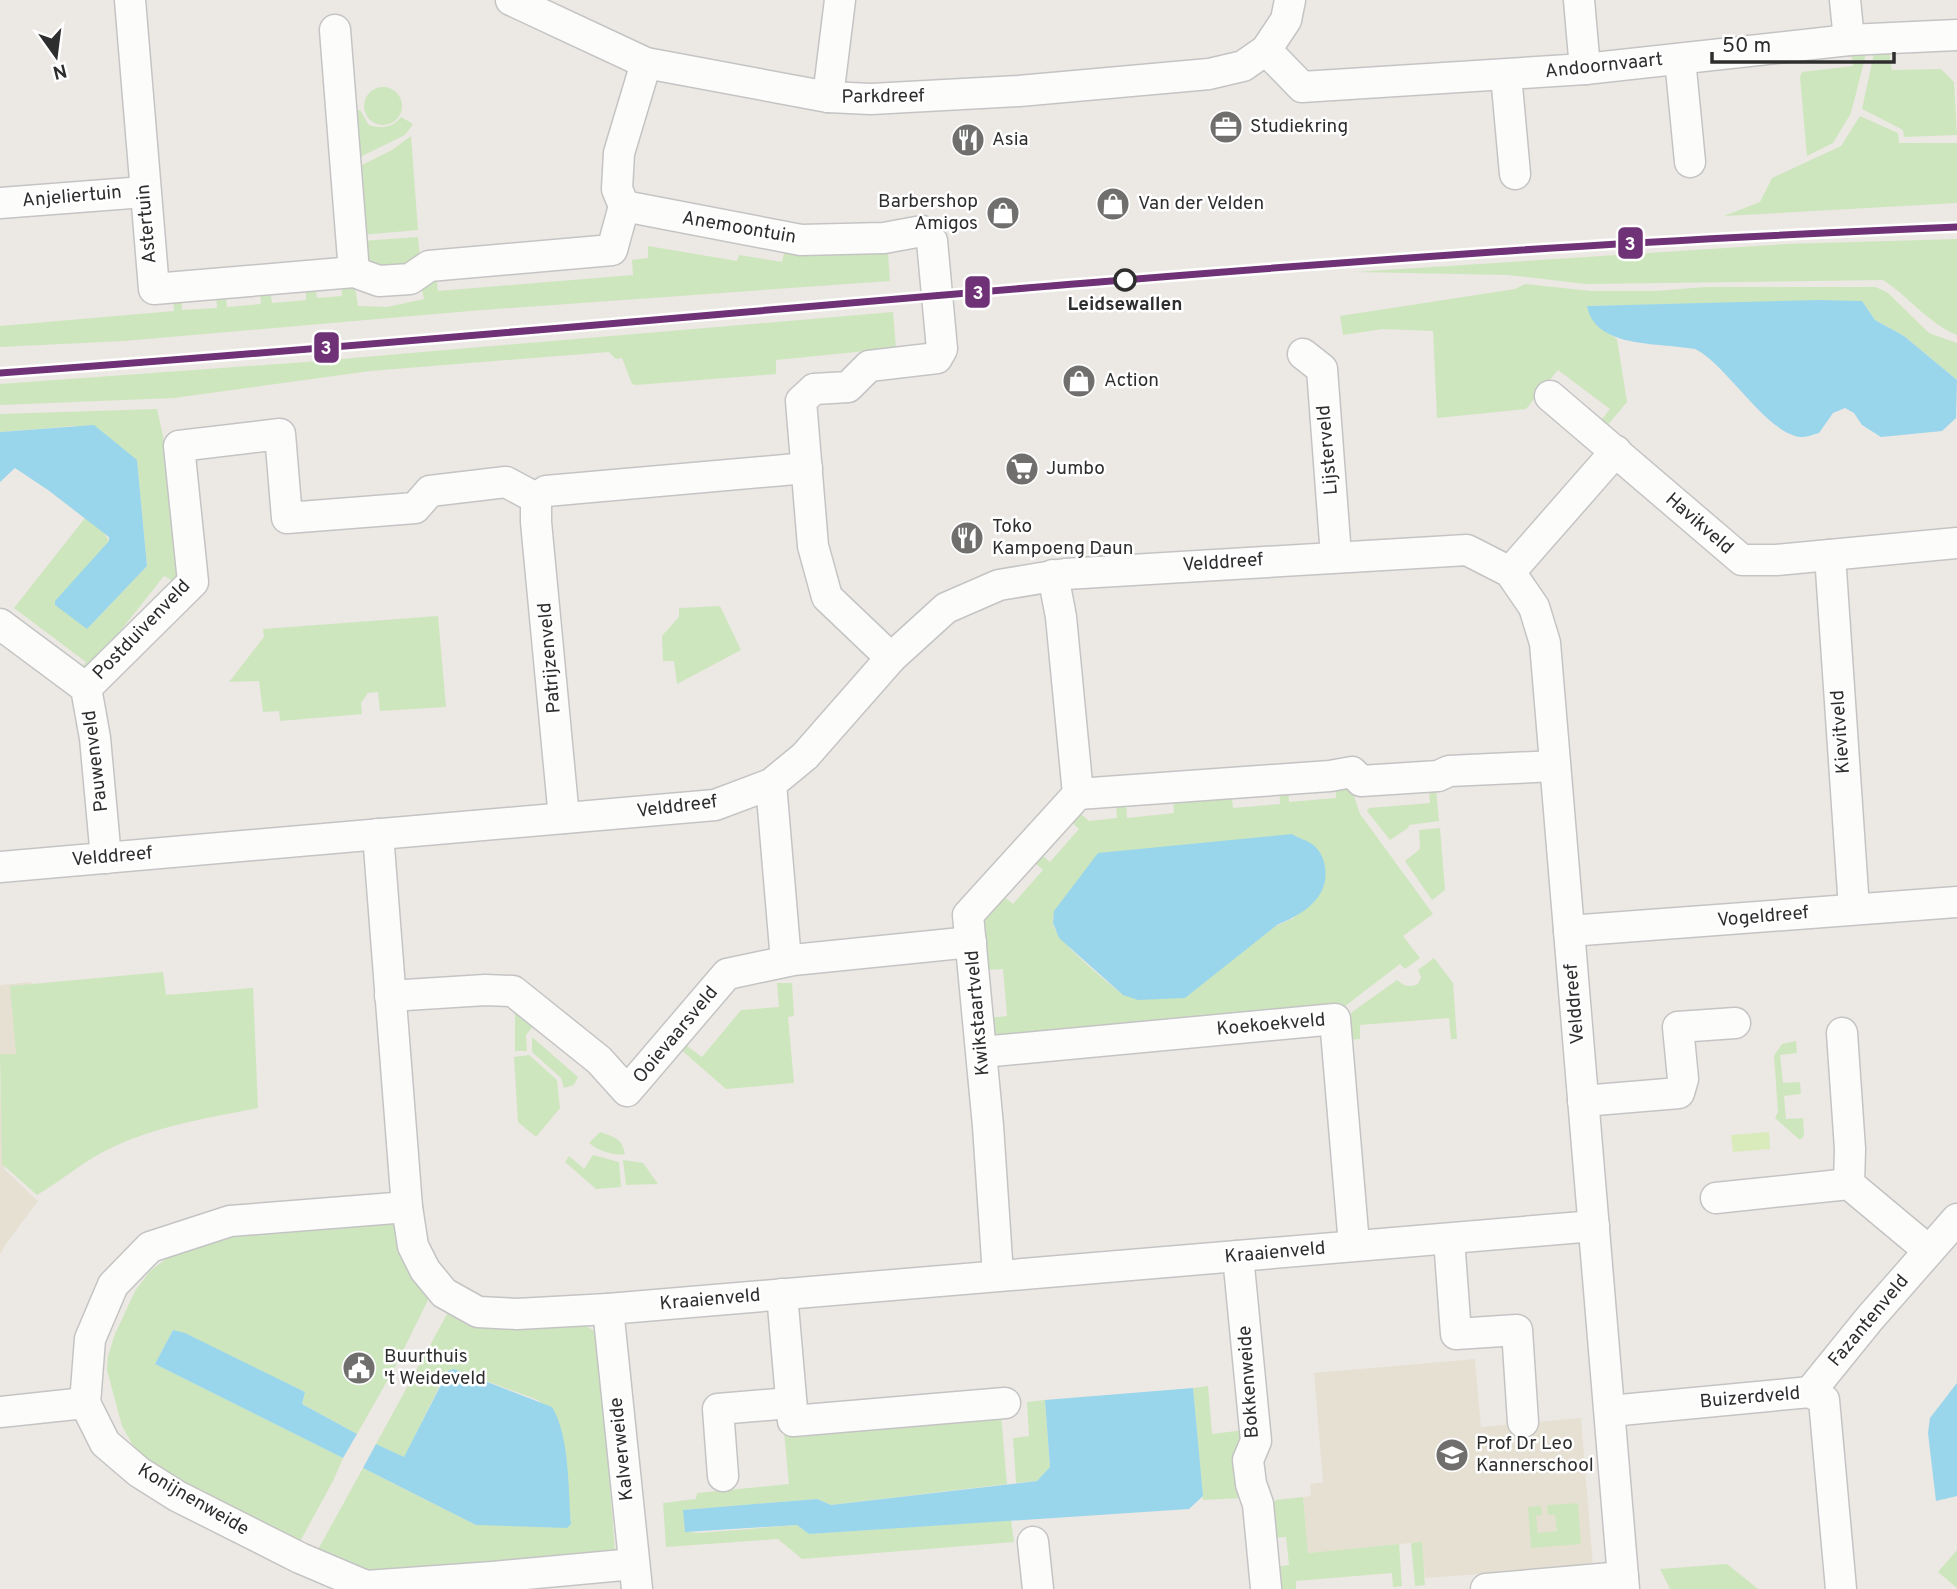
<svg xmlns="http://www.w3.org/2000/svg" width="1957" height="1589" viewBox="0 0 1957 1589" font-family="Overpass,sans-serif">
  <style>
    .education { fill: #e6e0d3 }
    .green { fill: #cee6be; fill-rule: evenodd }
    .pitch { fill: #d9eabb }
    .water { fill: #99d6ec }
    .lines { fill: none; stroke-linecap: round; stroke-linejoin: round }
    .minor-casing { stroke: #c5c4c5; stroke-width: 33 }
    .minor { stroke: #fcfcfb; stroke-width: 30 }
    .tram-1-casing { stroke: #fff; stroke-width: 12 }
    .tram-1 { stroke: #703276; stroke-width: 7 }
    .stop-dot { fill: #fff; stroke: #2e2e2e; stroke-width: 3.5 }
    .labels { text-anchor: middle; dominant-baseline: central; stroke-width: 5; stroke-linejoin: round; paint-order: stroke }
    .street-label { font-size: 19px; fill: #2e2e2e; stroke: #fff }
    .poi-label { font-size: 19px; fill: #2e2e2e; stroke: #fff; text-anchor: start }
    .stop-label { font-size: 19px; font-weight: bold; fill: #2e2e2e; stroke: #fff }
    .line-badge { stroke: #fff; stroke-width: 2.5 }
    .badge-label { font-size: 19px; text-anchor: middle; font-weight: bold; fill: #fff }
  </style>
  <rect width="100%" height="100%" fill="#ece8e4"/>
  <g class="education">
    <polygon points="32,982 37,1032 29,1060 0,1064 0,985"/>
    <polygon points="0,1086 5,1170 38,1201 5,1245 0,1255"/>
    <polygon points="1475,1359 1481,1427 1581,1418 1593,1566 1425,1578 1421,1542 1308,1553 1303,1497 1311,1496 1310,1484 1323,1482 1314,1373"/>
  </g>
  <g class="green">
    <polygon points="1875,49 1889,51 1892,70 1941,69 1954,82 1957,135 1904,137 1903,130 1862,109"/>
    <polygon points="1867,50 1851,113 1833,143 1807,156 1800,77 1802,72 1853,66 1851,52"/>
    <circle cx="383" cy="106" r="19"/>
    <path d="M360 110 369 125C382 129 392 128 401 117L413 124 405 135 354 160 350 111Z"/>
    <polygon points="1860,116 1898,133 1899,143 1957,143 1957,203 1724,216 1760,202 1772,178 1841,146"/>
    <polygon points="411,136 418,230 361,235 356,168 392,150"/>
    <polygon points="418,237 420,258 414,266 372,273 362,241"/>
    <path d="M1957 239V335C1928 323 1909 297 1883 280L1586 284 1508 275 1355 272 1786 244Z"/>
    <polygon points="648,246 737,261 739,255 782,262 785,248 888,251 890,281 482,310 124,341 0,347 0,326 174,311 173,296 181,296 182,310 217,308 216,293 225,292 227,307 261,304 260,289 270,288 272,303 306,300 306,285 315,284 317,298 342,296 341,282 355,287 358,306 387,307 424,299 419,278 436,276 438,291 633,275 632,260 648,258"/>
    <polygon points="1525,284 1591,291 1656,291 1705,287 1876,287 1888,293 1929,333 1957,343 1957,380 1904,336 1875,320 1862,301 1588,306 1600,328 1617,339 1627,402 1605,428 1599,423 1610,409 1558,370 1526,409 1437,418 1433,331 1383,329 1343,335 1340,316 1515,289"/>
    <polygon points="893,312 896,348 776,360 776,374 636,385 632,384 622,358 616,359 609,352 370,371 174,398 0,405 0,384 306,362"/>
    <polygon points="157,409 164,441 179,584 164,576 98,659 77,673 86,662 14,608 85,518 103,531 109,541 77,579 87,629 147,566 137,460 75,426 0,432 0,414"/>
    <polygon points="720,606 741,650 677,684 674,661 663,661 662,636 679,617 679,608"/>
    <polygon points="438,616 446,707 380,711 378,692 368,693 361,703 362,714 280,721 279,711 263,712 259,681 229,682 264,637 263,629"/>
    <path d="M1335 782 1352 790 1360 814 1433 914 1403 936 1420 958 1405 969 1400 964 1336 1013 999 1040 993 1036 989 1018 1007 1016 1003 969 986 970 983 926 985 916 1002 895 1013 904 1043 870 1032 860 1038 852 1050 862 1079 829 1067 818 1075 809 1089 821 1117 818 1116 802 1126 800 1127 818 1174 813 1173 796 1231 791 1233 808 1280 804 1279 787 1288 786 1289 802 1336 798ZM1292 834 1301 840 1294 918 1123 995C1107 981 1055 941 1053 923 1052 911 1062 902 1069 894Z"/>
    <polygon points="1429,789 1436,789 1439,821 1409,825 1408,828 1390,840 1367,811 1369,808 1430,803"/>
    <polygon points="1440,828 1445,890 1432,900 1405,861 1420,849 1419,830"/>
    <path d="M1434 958 1453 983 1457 1039H1451L1449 1018 1360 1025V1039L1349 1040 1347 1021 1352 1012 1397 980C1404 986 1409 988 1418 984L1421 977 1418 970Z"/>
    <path d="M163 972 166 995 253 988 258 1108C206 1118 149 1127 101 1153 79 1165 59 1182 37 1195L2 1164 0 1054H16L10 986Z"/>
    <polygon points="777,983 792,983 794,1016 788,1017 794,1083 726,1089 679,1048 683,1043 702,1057 741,1010 779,1007"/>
    <polygon points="515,999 538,1020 526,1035 527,1051 515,1051"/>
    <polygon points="532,1037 578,1077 574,1085 564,1088 561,1078 532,1052"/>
    <polygon points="1796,1041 1797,1053 1780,1055 1783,1083 1800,1082 1801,1094 1784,1096 1786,1119 1803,1118 1804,1136 1800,1140 1775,1118 1778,1112 1774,1056 1782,1044"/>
    <polygon points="529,1055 557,1080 560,1108 536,1137 518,1122 514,1057"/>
    <path d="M600 1132C614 1137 622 1138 625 1154 614 1156 598 1151 589 1143Z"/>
    <polygon points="593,1155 619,1162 621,1187 596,1189 565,1162 569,1156 584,1169"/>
    <polygon points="623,1160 643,1163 658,1184 626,1185"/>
    <polygon points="393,1216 396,1235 431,1294 394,1369 357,1434 302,1404 305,1392 173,1330 155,1364 343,1458 333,1481 297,1547 140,1458 122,1426 107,1370 108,1356 115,1334 135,1291 150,1271 171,1255 218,1235"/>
    <polygon points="452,1305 585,1325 594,1331 599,1345 615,1551 375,1573 315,1555 363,1468 476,1525 571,1524 561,1429 538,1400 454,1369 447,1371 404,1458 376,1444"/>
    <polygon points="1208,1386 1212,1434 1244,1430 1243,1498 1203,1500 1193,1388"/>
    <polygon points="1045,1400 1050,1467 1037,1481 1016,1483 1013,1438 1029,1436 1027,1402"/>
    <polygon points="1001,1415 1007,1484 831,1505 817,1499 684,1510 685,1531 699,1533 797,1525 809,1534 1011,1520 1014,1542 802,1559 778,1539 666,1547 663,1503 696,1499 697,1493 789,1484 784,1431"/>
    <polygon points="1303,1497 1308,1553 1399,1544 1402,1586 1393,1587 1392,1573 1296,1581 1296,1589 1282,1589 1276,1583 1275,1567 1289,1565 1286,1537 1272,1538 1269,1506 1276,1500"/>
    <polygon points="1578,1503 1581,1544 1531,1548 1528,1507 1541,1506 1542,1515 1536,1516 1538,1533 1557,1531 1555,1515 1548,1515 1547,1505"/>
    <polygon points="1422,1542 1425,1585 1415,1586 1411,1543"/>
    <polygon points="1957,1550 1957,1588 1938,1572"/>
    <polygon points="1727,1564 1758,1589 1670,1589 1660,1569"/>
  </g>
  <polygon class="pitch" points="1769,1132 1770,1149 1733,1152 1731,1135"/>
  <g class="water">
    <path d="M1819 300 1862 301 1875 320 1904 336 1957 380 1956 418 1942 431 1881 437 1862 425 1854 413 1845 408 1833 413 1819 433C1814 434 1808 437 1803 437 1768 437 1726 363 1695 349 1691 348 1684 348 1679 347 1649 343 1594 345 1587 306Z"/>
    <polygon points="94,425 137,460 147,566 87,629 55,605 55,601 109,541 109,537 48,490 15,468 0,482 0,432"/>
    <path d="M1292 834C1298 838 1306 840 1312 844 1319 849 1324 858 1325 867 1330 898 1302 915 1277 925L1185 998 1138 1000 1123 995 1059 938 1053 923 1054 911 1098 853Z"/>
    <polygon points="173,1330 185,1333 305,1392 302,1404 357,1434 343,1458 155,1364"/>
    <path d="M454 1369 552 1407C570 1436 568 1490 571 1524L567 1528 476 1525 363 1468 376 1444 404 1457 448 1371Z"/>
    <polygon points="1957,1383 1957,1496 1936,1501 1928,1433 1930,1418"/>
    <polygon points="1193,1388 1203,1496 1189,1509 809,1534 797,1525 685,1532 683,1510 817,1499 831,1505 1037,1481 1050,1467 1045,1400"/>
  </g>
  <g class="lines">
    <defs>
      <g id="minor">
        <polyline points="130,0 154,289 354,272 379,281 410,279 429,266 612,250 624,206"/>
        <polyline points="511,0 646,63 828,97 871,99 1019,91 1209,74 1243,66 1266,50 1286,20 1290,0"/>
        <polyline points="1579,0 1585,69"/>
        <polyline points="1845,0 1849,40"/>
        <polyline points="335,30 354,272"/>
        <polyline points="1266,50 1302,87 1585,69 1849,40 1957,35"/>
        <polyline points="1680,59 1690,162"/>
        <polyline points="1506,75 1515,174"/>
        <polyline points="828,97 840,0"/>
        <polyline points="0,203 144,192"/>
        <polyline points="624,206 801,240 884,238 922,231 932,241 942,349 937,358 869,366 848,387 814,389 801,401 813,546 827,597 891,658"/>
        <polyline points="624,206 617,189 619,153 646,63"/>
        <polyline points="1303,354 1322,369 1336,556"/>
        <polyline points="1550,396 1742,560 1776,560 1957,543"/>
        <polyline points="536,498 536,522 564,818"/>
        <polyline points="536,498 546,491 807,468"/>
        <polyline points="1830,555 1854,908"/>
        <polyline points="1510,572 1616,451"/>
        <polyline points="0,624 86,688 95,738 106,858"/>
        <polyline points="86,688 193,582 179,446 280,434 287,518 415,508 430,491 506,482 536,498"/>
        <polyline points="771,784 786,961"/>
        <polyline points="1078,794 1330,776 1352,772 1361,781 1438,776 1449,771 1555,766"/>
        <polyline points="378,834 407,1207 413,1246 425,1270 444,1293 478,1312 517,1314 608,1309 1594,1226"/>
        <polyline points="0,867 715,805 771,784 805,756 891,658 946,608 999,585 1065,574 1467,550 1510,572 1534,607 1545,643 1624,1589"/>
        <polyline points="1569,931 1957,902"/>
        <polyline points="390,996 485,990 513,991 599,1060 627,1091 727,974 793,960 971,942"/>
        <polyline points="1842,1033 1850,1149 1849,1184 1928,1250"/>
        <polyline points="982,1052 1335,1019 1354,1245"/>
        <polyline points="1583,1101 1679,1093 1683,1079 1678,1027 1735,1023"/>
        <polyline points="1716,1198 1849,1184"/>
        <polyline points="407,1207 230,1221 150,1247 113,1285 90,1339 85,1403 105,1443 139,1472 177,1496 300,1558 366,1586 493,1577 634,1564"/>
        <polyline points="1449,1239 1456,1334 1517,1330 1523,1422"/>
        <polyline points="1238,1256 1256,1441 1248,1460 1251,1484 1258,1504 1266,1588"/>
        <polyline points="998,1275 988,1126 968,915 1078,794 1061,617 1053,575"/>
        <polyline points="782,1294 793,1421 1005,1403"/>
        <polyline points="608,1309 637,1589"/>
        <polyline points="1810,1392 1870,1318 1957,1219"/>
        <polyline points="1610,1411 1810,1392 1824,1400 1841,1589"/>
        <polyline points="0,1412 85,1403"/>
        <polyline points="723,1476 718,1409 790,1403"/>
        <polyline points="1033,1542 1038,1589"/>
        <polyline points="1486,1589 1623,1577"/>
      </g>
    </defs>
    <use href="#minor" class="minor-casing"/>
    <use href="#minor" class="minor"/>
    <defs>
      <path id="tram-1" d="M0 373C489 338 976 288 1465 254 1629 242 1793 234 1957 227"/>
    </defs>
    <use href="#tram-1" class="tram-1-casing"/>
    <use href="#tram-1" class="tram-1"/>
  </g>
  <defs>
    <symbol id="office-disc" viewBox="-11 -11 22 22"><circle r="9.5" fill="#706f6e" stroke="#fff"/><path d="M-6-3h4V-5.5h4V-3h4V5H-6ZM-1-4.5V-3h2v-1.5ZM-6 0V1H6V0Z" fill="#fff"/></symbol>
    <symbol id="restaurant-disc" viewBox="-11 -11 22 22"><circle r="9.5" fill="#706f6e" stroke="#fff"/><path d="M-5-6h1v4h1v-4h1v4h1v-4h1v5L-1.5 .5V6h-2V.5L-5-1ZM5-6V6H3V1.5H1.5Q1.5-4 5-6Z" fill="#fff"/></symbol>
    <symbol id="shop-disc" viewBox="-11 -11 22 22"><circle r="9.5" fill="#706f6e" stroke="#fff"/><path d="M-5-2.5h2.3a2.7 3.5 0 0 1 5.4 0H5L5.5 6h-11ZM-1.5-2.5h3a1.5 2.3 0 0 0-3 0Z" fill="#fff"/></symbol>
    <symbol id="supermarket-disc" viewBox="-11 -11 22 22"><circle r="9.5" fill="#706f6e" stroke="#fff"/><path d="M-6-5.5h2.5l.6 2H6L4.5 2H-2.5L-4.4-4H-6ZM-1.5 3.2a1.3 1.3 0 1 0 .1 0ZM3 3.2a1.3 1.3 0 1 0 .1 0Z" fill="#fff"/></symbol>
    <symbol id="civic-disc" viewBox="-11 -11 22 22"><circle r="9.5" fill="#706f6e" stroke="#fff"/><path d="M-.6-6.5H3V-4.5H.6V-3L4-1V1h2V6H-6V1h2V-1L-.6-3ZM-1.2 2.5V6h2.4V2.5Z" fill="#fff"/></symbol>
    <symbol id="school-disc" viewBox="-11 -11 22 22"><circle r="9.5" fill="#706f6e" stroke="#fff"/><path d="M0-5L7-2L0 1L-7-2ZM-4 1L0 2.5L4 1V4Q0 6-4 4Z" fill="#fff"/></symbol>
  </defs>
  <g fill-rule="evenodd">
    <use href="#office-disc" x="1207" y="108" width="38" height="38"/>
    <use href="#restaurant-disc" x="949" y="121" width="38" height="38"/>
    <use href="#shop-disc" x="1094" y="185" width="38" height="38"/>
    <use href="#shop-disc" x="984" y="194" width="38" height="38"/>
    <use href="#shop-disc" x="1060" y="362" width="38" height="38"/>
    <use href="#supermarket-disc" x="1003" y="450" width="38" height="38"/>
    <use href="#restaurant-disc" x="948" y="519" width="38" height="38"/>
    <use href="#civic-disc" x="340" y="1349" width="38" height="38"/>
    <use href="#school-disc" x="1433" y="1436" width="38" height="38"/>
  </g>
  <circle class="stop-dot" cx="1125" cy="280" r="10"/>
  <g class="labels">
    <g class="street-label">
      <text transform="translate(1604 66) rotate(-6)">Andoornvaart</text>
      <text transform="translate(883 97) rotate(-1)">Parkdreef</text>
      <text transform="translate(72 197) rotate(-5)">Anjeliertuin</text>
      <text transform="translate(147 224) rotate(-95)">Astertuin</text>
      <text transform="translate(739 228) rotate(10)">Anemoontuin</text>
      <text transform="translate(1328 450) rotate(-95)">Lijsterveld</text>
      <text transform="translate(1699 524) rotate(41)">Havikveld</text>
      <text transform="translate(1223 563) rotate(-4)">Velddreef</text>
      <text transform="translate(142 630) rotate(-46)">Postduivenveld</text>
      <text transform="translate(550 658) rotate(-95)">Patrijzenveld</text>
      <text transform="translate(1841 732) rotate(-94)">Kievitveld</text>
      <text transform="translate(96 761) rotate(-97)">Pauwenveld</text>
      <text transform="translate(677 807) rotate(-7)">Velddreef</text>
      <text transform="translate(112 857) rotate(-5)">Velddreef</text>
      <text transform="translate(1763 917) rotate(-5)">Vogeldreef</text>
      <text transform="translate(1575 1004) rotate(-95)">Velddreef</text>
      <text transform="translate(978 1013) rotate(-95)">Kwikstaartveld</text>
      <text transform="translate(1271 1025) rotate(-5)">Koekoekveld</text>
      <text transform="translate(676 1035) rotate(-50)">Ooievaarsveld</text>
      <text transform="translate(1275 1253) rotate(-5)">Kraaienveld</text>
      <text transform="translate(710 1300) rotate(-5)">Kraaienveld</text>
      <text transform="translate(1869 1321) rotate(-50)">Fazantenveld</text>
      <text transform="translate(1249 1382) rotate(-94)">Bokkenweide</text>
      <text transform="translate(1750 1398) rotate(-5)">Buizerdveld</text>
      <text transform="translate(622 1449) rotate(-96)">Kalverweide</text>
      <text transform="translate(193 1500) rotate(30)">Konijnenweide</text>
    </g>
    <g class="poi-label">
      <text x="1250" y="127">Studiekring</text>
      <text x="992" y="140">Asia</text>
      <text x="978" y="202" text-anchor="end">Barbershop<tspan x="978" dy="22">Amigos</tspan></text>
      <text x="1138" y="204">Van der Velden</text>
      <text x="1104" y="381">Action</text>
      <text x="1046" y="469">Jumbo</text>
      <text x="992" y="527">Toko<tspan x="992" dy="22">Kampoeng Daun</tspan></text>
      <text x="384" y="1357">Buurthuis<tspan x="384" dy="22">'t Weideveld</tspan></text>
      <text x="1476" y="1444">Prof Dr Leo<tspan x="1476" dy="22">Kannerschool</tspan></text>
    </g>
    <g class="stop-label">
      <text x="1125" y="305">Leidsewallen</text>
    </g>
  </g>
  <g class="line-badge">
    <rect x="1617" y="226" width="27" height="34" rx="7" fill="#703276"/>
    <rect x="964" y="275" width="27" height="34" rx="7" fill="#703276"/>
    <rect x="313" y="331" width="27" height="33" rx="7" fill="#703276"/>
  </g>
  <g class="badge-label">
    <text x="1630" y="250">3</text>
    <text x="978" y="299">3</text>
    <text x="326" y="354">3</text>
  </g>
  <g transform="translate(56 56) rotate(166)" stroke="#ffffff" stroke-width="5" paint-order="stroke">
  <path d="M0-5L12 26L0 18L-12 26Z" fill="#2e2e2e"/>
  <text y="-10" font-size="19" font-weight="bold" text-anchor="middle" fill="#2e2e2e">N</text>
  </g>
  <path d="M1712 52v10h182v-10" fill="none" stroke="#2e2e2e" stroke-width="3.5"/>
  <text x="1722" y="52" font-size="21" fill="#2e2e2e" stroke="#ffffff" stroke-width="5" paint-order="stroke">50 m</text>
</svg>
